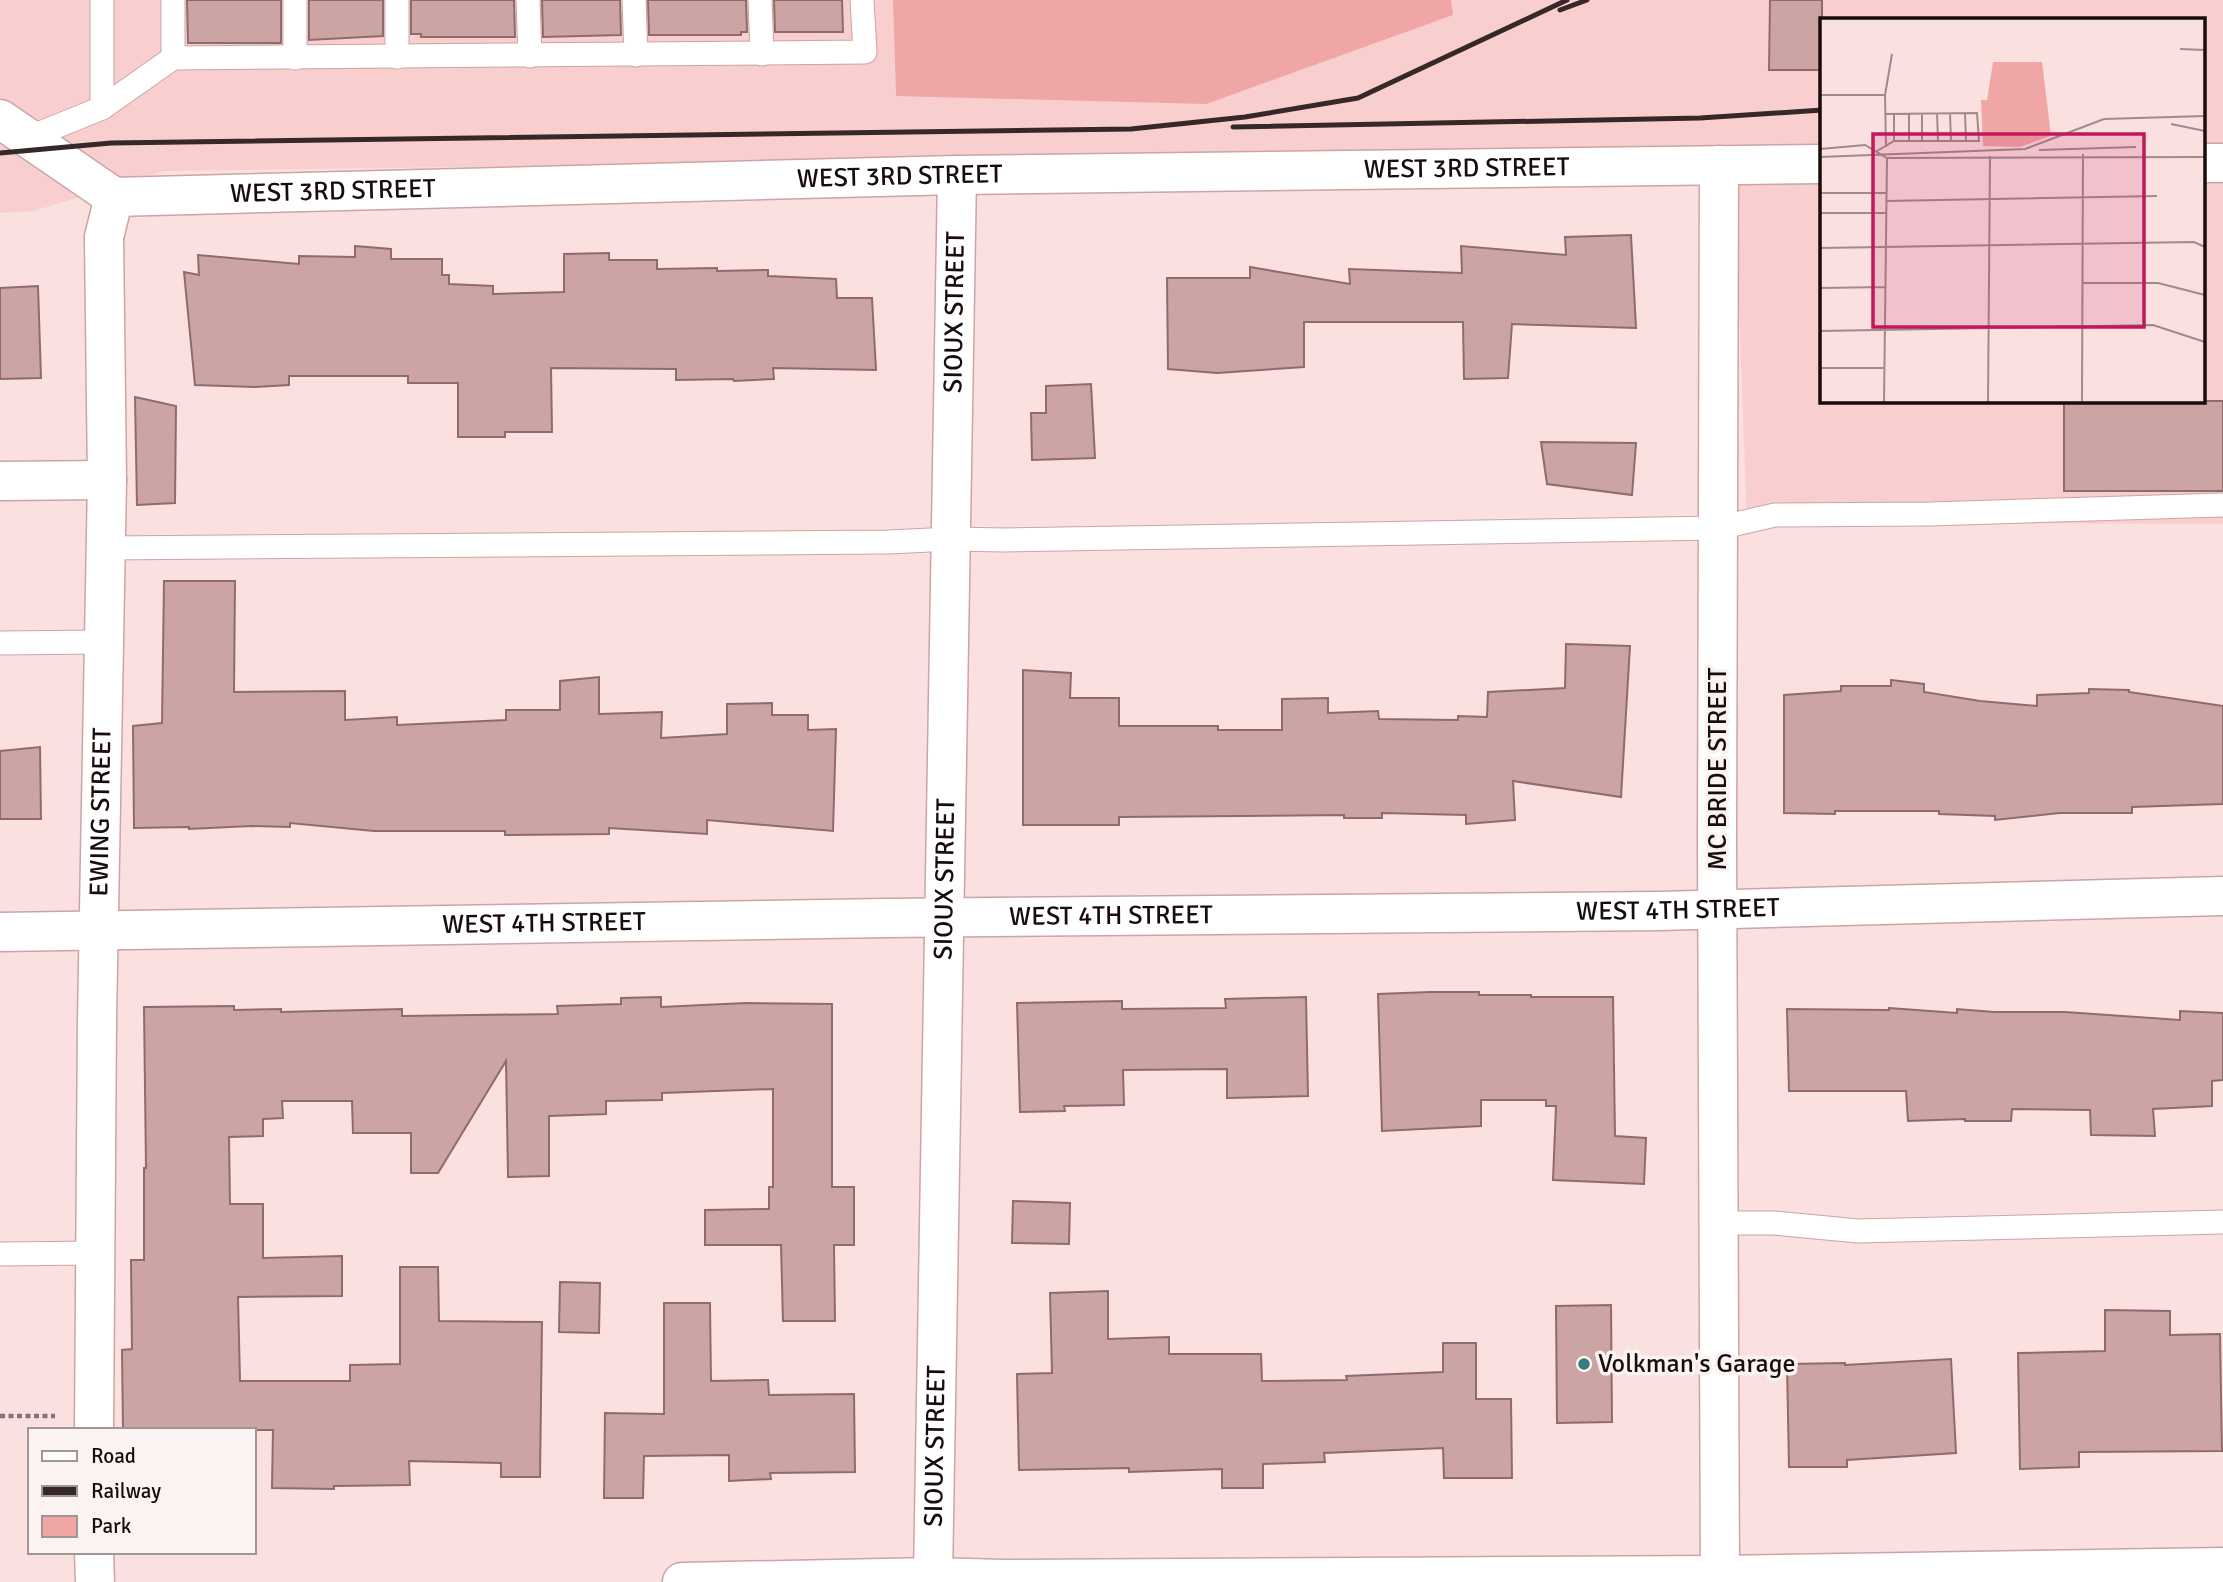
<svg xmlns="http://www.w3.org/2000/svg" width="2223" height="1582" viewBox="0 0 2223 1582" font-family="Signika,sans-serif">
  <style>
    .built { fill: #f8cfce; fill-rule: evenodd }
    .green { fill: #f0a6a5 }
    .building { fill: #cca4a3; stroke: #906b6a; stroke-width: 2 }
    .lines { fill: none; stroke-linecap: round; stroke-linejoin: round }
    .service-casing { stroke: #cda4a3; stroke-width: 25 }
    .minor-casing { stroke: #cda4a3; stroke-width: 41 }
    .tertiary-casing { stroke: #cda4a3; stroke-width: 41 }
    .path { stroke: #877473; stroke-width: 4.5; stroke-dasharray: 5 3.5; stroke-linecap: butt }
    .service { stroke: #fff; stroke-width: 23 }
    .minor { stroke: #fff; stroke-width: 38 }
    .tertiary { stroke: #fff; stroke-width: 38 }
    .rail { stroke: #362828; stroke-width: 5 }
    .poi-dot { fill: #357e81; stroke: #fbf2f2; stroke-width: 2.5 }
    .labels { text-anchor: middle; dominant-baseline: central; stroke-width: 7; stroke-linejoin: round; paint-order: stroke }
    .street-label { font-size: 26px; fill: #190c0c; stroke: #fbf2f2 }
    .poi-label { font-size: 26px; fill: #190c0c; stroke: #fbf2f2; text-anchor: start }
    .inset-road { fill: none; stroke: #a08b8b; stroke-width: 2 }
    .view { fill: #c2185b; fill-opacity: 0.15; stroke: #c2185b; stroke-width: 3.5 }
    .inset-edge { fill: none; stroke: #190c0c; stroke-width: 3.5 }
  </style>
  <rect width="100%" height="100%" fill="#fae0df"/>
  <path class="built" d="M0 0H2223V524L1747 522 1733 149 164 171 34 211 0 213ZM1822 19H2204V401H1822Z"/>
  <polygon class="green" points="893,0 1451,0 1453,15 1206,104 896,96"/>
  <g class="building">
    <polygon points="187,0 281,0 281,43 188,43"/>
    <polygon points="309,0 383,0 383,36 309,40"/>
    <polygon points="411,0 514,0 515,37 421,37 421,34 411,34"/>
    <polygon points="542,0 620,0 621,35 543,37"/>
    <polygon points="648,0 746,0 747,32 741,32 741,35 649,35"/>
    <polygon points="774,0 842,0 843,32 775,32"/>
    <polygon points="1770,0 1822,0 1822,70 1769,70"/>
    <polygon points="1631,235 1636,328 1512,324 1508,378 1464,379 1463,322 1304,322 1304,367 1217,373 1168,369 1167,278 1250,278 1250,267 1350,284 1349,269 1462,273 1461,246 1566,255 1565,237"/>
    <polygon points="355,246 391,249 391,259 442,259 442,275 449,275 449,284 493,286 493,294 564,292 564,254 609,253 609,260 657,260 657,269 717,268 717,271 768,270 768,276 836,279 837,298 872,298 876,370 773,368 774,379 734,381 733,379 676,380 676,369 551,368 552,432 505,432 505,437 458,437 458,383 408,383 408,376 289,376 289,385 255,387 195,385 184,272 199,275 198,255 299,264 299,256 355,257"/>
    <polygon points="38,286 41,378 0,379 0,288"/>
    <polygon points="1091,384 1095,458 1032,460 1031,413 1046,413 1046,386"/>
    <polygon points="135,397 176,406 175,503 137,505"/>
    <rect x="2064" y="401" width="159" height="90"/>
    <polygon points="1541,442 1636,443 1632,495 1547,484"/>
    <polygon points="164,581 235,581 234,692 345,691 345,720 397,717 397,725 506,720 506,710 560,710 560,681 599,677 599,714 662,712 661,738 727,734 727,704 772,703 772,715 808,715 808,730 836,729 833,831 707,820 707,834 609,828 609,834 505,835 505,831 374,831 290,823 290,827 251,826 189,829 189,827 134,828 133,726 162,723"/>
    <polygon points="1566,644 1630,646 1621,797 1513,781 1515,820 1466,824 1466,815 1382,813 1382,818 1344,818 1344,815 1119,817 1119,825 1023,825 1023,670 1071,673 1070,698 1119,698 1119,726 1218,726 1218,730 1282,730 1282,699 1328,698 1328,713 1378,711 1379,719 1458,720 1458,716 1487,717 1488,692 1565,688"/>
    <polygon points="1891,680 1924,684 1924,692 1980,701 2037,706 2037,695 2089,693 2089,689 2129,690 2129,692 2223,706 2223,804 2132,807 2132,813 2059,813 1995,820 1995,816 1939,814 1939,811 1835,811 1835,814 1784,813 1784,695 1841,691 1841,686 1891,686"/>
    <polygon points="40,747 41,819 0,819 0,751"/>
    <polygon points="1430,992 1479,992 1479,995 1531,995 1531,997 1613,997 1615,1136 1646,1138 1644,1184 1553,1180 1556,1106 1546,1106 1546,1100 1481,1100 1481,1126 1382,1131 1378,994"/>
    <polygon points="661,997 661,1007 746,1003 832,1004 832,1187 854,1187 854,1245 834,1245 835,1321 783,1321 781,1245 705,1245 705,1210 769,1209 769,1187 773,1187 773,1089 662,1093 662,1100 606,1101 606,1114 549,1116 549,1176 508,1177 506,1061 438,1173 411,1173 411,1133 353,1133 352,1101 282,1101 283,1118 263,1119 263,1136 229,1137 230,1204 263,1204 263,1258 342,1256 342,1296 238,1297 240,1381 350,1381 350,1365 400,1364 400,1267 438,1267 439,1321 542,1322 540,1477 501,1477 501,1463 409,1461 410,1485 334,1486 334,1489 272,1488 273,1430 123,1430 122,1350 132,1349 131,1260 144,1260 144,1168 146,1168 144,1007 234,1006 234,1010 281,1009 281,1012 402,1009 402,1016 558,1014 557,1006 621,1004 621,998"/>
    <polygon points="1306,997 1308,1096 1227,1098 1227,1069 1123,1070 1124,1105 1064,1106 1065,1111 1020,1112 1017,1003 1122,1001 1122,1009 1226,1008 1225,999"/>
    <polygon points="1889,1008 1957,1013 1957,1009 1994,1012 2065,1012 2180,1020 2180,1011 2223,1013 2223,1080 2212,1081 2212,1106 2153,1109 2155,1136 2091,1135 2090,1110 2012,1109 2011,1121 1965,1121 1965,1119 1908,1121 1906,1091 1789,1091 1787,1009 1889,1010"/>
    <polygon points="1013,1201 1070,1203 1069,1244 1012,1243"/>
    <polygon points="560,1282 600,1283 599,1333 559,1332"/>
    <polygon points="1108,1291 1108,1339 1169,1337 1169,1354 1261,1354 1262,1381 1347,1380 1346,1376 1443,1372 1443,1343 1476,1343 1476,1399 1511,1399 1512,1478 1444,1478 1443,1448 1324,1453 1325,1462 1263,1464 1263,1488 1222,1488 1222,1469 1129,1472 1129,1468 1019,1470 1017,1374 1052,1373 1050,1293"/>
    <polygon points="664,1303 710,1303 711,1381 768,1380 769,1395 854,1394 855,1472 770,1473 771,1479 729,1481 729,1455 644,1456 643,1498 604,1498 605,1413 664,1414"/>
    <polygon points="1611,1305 1612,1422 1557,1423 1556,1306"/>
    <polygon points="2105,1310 2170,1311 2170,1335 2220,1334 2222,1451 2079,1452 2079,1467 2020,1469 2018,1353 2105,1351"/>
    <polygon points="1951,1359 1956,1453 1847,1460 1847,1467 1789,1467 1787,1364 1845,1363 1845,1365"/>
  </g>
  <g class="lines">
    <defs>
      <g id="service">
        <polyline points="173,0 173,58"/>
        <polyline points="295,0 295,58"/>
        <polyline points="528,0 530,56"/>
        <polyline points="634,0 636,55"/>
        <polyline points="760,0 762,54"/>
        <polyline points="397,57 397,0"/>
        <polyline points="102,108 102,0"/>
        <polyline points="28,138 102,108 173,58 865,52 862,0"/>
        <polyline points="106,548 888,542 951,539 1005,540 1718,528 1775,515 1930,514 2223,505"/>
        <polyline points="0,643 104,642"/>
        <polyline points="1719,1223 1774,1223 1858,1231 2223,1222"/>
        <polyline points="0,1254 95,1253"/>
      </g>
      <g id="minor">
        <path id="s1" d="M0 119 114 197 957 175 1822 164"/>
        <polyline points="2204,163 2223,163"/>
        <polyline points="1719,165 1717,842 1720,1582"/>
        <polyline points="0,481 107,480"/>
        <path id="s2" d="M0 932 886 918 1659 911 2223 896"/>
        <path id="s3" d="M94 1430 97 1020 107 480 104 237 114 197"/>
        <polyline points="94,1552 95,1582"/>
        <path id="s4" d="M933 1577 957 175"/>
      </g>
      <polyline id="tertiary" points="682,1582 933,1577 1003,1579 1720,1575 2223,1567"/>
    </defs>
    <use href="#service" class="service-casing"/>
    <use href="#minor" class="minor-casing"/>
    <use href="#tertiary" class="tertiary-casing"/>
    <polyline class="path" points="0,1416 55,1416"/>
    <use href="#service" class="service"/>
    <use href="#minor" class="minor"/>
    <use href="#tertiary" class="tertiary"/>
    <g class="rail">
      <polyline points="1560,10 1587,0"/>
      <polyline points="1233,127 1700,118 1822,110"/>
      <polyline points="0,153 111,143 1131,129 1245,117 1358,98 1567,0"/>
    </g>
  </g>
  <circle class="poi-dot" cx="1584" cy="1364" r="7"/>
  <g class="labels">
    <g class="street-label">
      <text stroke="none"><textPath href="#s1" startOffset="1491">WEST 3RD STREET</textPath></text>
      <text stroke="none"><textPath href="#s1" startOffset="924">WEST 3RD STREET</textPath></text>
      <text stroke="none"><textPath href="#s1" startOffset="357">WEST 3RD STREET</textPath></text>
      <text stroke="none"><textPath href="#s4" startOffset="1265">SIOUX STREET</textPath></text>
      <text transform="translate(1718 769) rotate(-90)">MC BRIDE STREET</text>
      <text stroke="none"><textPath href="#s3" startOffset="618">EWING STREET</textPath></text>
      <text stroke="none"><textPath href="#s4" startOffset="698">SIOUX STREET</textPath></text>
      <text stroke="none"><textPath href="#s2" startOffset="1678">WEST 4TH STREET</textPath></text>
      <text stroke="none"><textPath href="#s2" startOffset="1111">WEST 4TH STREET</textPath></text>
      <text stroke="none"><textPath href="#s2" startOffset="544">WEST 4TH STREET</textPath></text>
      <text stroke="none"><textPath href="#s4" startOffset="131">SIOUX STREET</textPath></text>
    </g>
    <g class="poi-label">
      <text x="1598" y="1364">Volkman's Garage</text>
    </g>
  </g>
  <g transform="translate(1820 18)">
    <rect width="385" height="385" fill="#fae0df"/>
    <path d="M173 44H222L231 118 200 129 163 128 161 82H167Z" fill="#f0a6a5"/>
    <path class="inset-road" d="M360 31 385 32M0 77H65L66 129M65 77 72 36M117 95 118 123M130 95 131 123M145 95 146 123M74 96V123M89 96V123M351 106 385 113M102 123V95M0 131 45 127 67 140 385 139M219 132 316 129M57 133 74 123H159L157 95 66 96M0 139 205 131 284 101 385 98M0 175H66M66 183 337 178M0 195H66M0 230 374 224 385 229M263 265H338L385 277M0 270 65 269M0 313 333 307 385 324M0 350H64M64 385 67 140M168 385 170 138M262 385 263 136"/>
    <path class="view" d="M53 116H324V309H53Z"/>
    <rect width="385" height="385" class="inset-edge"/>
  </g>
  <rect x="28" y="1428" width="228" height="126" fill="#fbf2f2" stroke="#a19696" stroke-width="2"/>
  <rect x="42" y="1451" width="35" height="10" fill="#ffffff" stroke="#a19696" stroke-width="2"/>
  <text x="91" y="1463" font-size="21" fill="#190c0c">Road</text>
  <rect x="42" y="1486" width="35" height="10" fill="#362828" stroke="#a19696" stroke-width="2"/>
  <text x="91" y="1498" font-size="21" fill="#190c0c">Railway</text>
  <rect x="42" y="1516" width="35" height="21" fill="#f0a6a5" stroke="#a19696" stroke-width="2"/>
  <text x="91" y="1533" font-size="21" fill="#190c0c">Park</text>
</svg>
